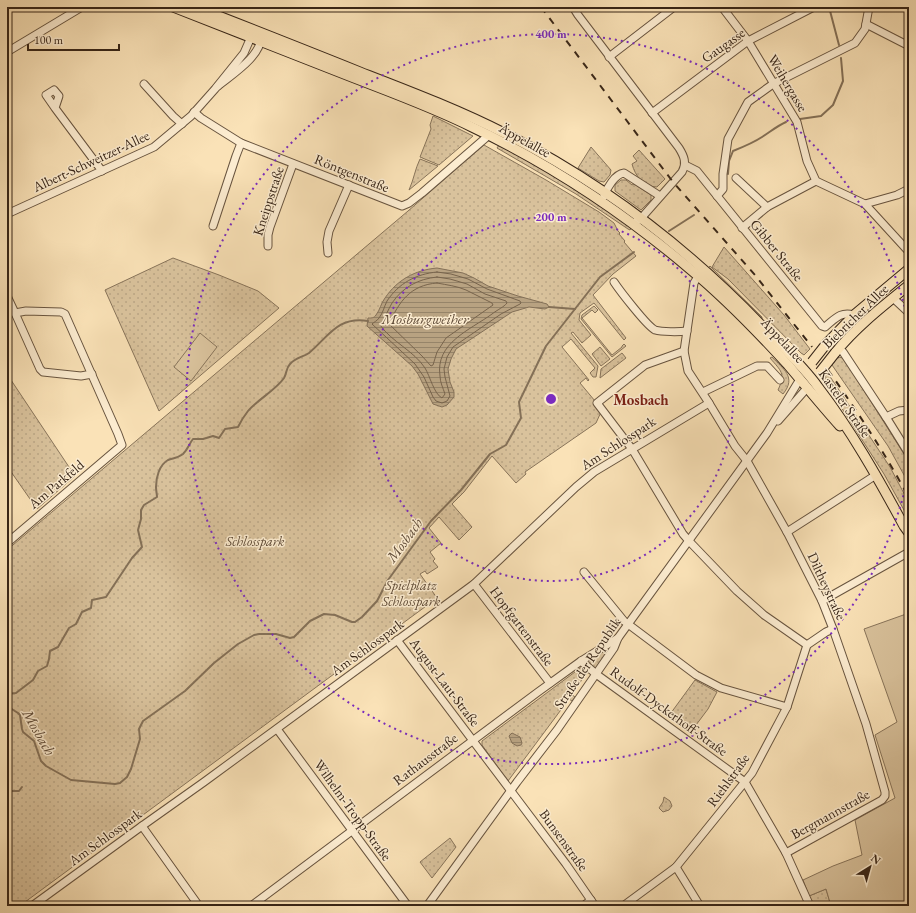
<svg xmlns="http://www.w3.org/2000/svg" width="916" height="913" viewBox="0 0 916 913" font-family="'EB Garamond',serif">
  <style>
    .green { fill: url(#green-dots); stroke: #88745a }
    .pitch { fill: #d9c29c; stroke: #88745a }
    .water { fill: url(#water-rules); stroke: #847057 }
    .lines { fill: none; stroke-linecap: round; stroke-linejoin: round }
    .shore { stroke: #78644c; stroke-width: 1 }
    .stream { stroke: #847057; stroke-width: 2 }
    .minor-casing { stroke: #68543f; stroke-width: 9 }
    .major-casing { stroke: #372517; stroke-width: 11 }
    .minor { stroke: #fcecd0; stroke-width: 7 }
    .major { stroke: #fae2b7; stroke-width: 9 }
    .rail { stroke: #372517; stroke-width: 2; stroke-dasharray: 7 7; stroke-linecap: butt }
    .major-bridge-casing { stroke: #372517; stroke-width: 11; stroke-linecap: butt }
    .major-bridge { stroke: #fae2b7; stroke-width: 9 }
    .ring { fill: none; stroke: #7b2cbf; stroke-width: 2; stroke-dasharray: 2 4 }
    .labels { text-anchor: middle; dominant-baseline: central; stroke-width: 3; stroke-linejoin: round; paint-order: stroke }
    .street-label { font-size: 14px; fill: #372517; stroke: #fcecd0 }
    .park-label { font-size: 14px; font-style: italic; fill: #604c38; stroke: #fcecd0 }
    .water-label { font-size: 15px; font-style: italic; fill: #5e4a37; stroke: #fcecd0 }
    .neighbourhood-label { font-size: 15px; font-weight: bold; fill: #7a1f14; stroke: #fcecd0 }
    .centre { fill: #7b2cbf; stroke: #fcecd0; stroke-width: 2 }
    .ring-label { font-size: 12px; text-anchor: middle; font-weight: bold; fill: #7b2cbf; stroke: #fcecd0; stroke-width: 3; stroke-linejoin: round; paint-order: stroke }
  </style>
  <defs>
    <pattern id="green-dots" width="8" height="8" patternUnits="userSpaceOnUse"><rect width="8" height="8" fill="#d9c29c"/><path d="M2 2h.1M6 6h.1" fill="none" stroke="#bba786" stroke-width="1.8" stroke-linecap="round"/></pattern>
    <pattern id="water-rules" width="6" height="5" patternUnits="userSpaceOnUse"><rect width="6" height="5" fill="#b8a281"/><path d="M0 2.5h6" fill="none" stroke="#968469"/></pattern>
  </defs>
  <rect width="100%" height="100%" fill="#fae2b7"/>
  <filter id="stains"><feTurbulence type="fractalNoise" baseFrequency=".005" numOctaves="4"/><feColorMatrix values="0 0 0 0 .2 0 0 0 0 .09 0 0 0 0 .02 0 0 0 .5 -.17"/></filter>
  <radialGradient id="worn" r=".72"><stop offset=".6" stop-color="#630" stop-opacity="0"/><stop offset="1" stop-color="#630" stop-opacity=".3"/></radialGradient>
  <g class="green">
    <polygon points="433,116 473,136 439,165 420,157 431,129 430,125"/>
    <polygon points="484,145 546,180 599,212 614,223 618,231 620,233 619,234 625,241 624,242 636,256 613,274 593,295 626,338 624,340 594,303 580,313 579,320 591,335 582,343 573,332 571,333 598,366 596,377 593,377 590,373 595,368 571,339 562,347 589,380 588,381 586,378 580,383 595,401 601,412 596,423 525,472 526,474 516,483 492,456 464,492 452,504 472,527 459,540 439,517 429,528 441,543 430,552 435,559 433,561 438,567 427,574 425,571 420,574 437,598 25,902 28,906 7,906 7,550 408,211"/>
    <polygon points="499,145 549,172 632,227 630,230 628,229 576,194 497,148"/>
    <polygon points="591,147 611,170 610,175 604,182 599,181 578,168"/>
    <path d="M639 150 665 179 657 187C644 187 635 176 632 164L637 161 633 156Z"/>
    <path d="M420 159 438 166 409 190C414 179 415 169 420 159Z"/>
    <polygon points="621,180 626,180 632,185 634,184 651,195 651,200 641,210 615,191 615,185"/>
    <polygon points="724,247 784,315 810,349 804,355 801,353 728,279 712,267"/>
    <polygon points="173,258 219,275 258,291 279,308 159,411 105,290"/>
    <polygon points="710,266 762,317 762,318 761,320 708,268"/>
    <polygon points="875,303 877,305 845,335 843,334"/>
    <polygon points="594,306 598,310 595,313 592,310 582,318 612,355 622,347 622,346 624,344 626,346 612,357 581,319 582,315"/>
    <polygon points="600,347 610,359 601,366 592,354"/>
    <polygon points="622,353 626,358 600,378 601,369"/>
    <path d="M772 357C783 369 797 377 783 394L778 390C786 373 781 371 770 358Z"/>
    <polygon points="838,357 843,358 844,359 909,462 909,484 888,446 832,365"/>
    <polygon points="827,372 890,467 909,503 909,519 884,474 825,382 825,378"/>
    <polygon points="7,374 75,476 37,509 7,466"/>
    <polygon points="612,643 614,645 597,670 587,661"/>
    <polygon points="583,666 589,670 588,672 571,694 575,697 572,701 569,699 508,781 482,745 482,741"/>
    <polygon points="695,680 717,692 708,709 690,733 668,717"/>
    <polygon points="664,797 670,801 672,806 669,810 663,812 659,808 663,802"/>
    <polygon points="450,838 456,847 432,878 420,862"/>
    <polygon points="826,889 831,906 812,906 809,896"/>
  </g>
  <g class="pitch">
    <polygon points="200,333 217,347 191,381 174,367"/>
    <polygon points="909,613 909,906 831,906 826,889 809,896 803,880 833,866 862,855 855,820 895,798 875,735 897,722 864,629"/>
  </g>
  <g class="water">
    <path d="M437 268 463 273 474 278 488 286 518 296 547 304 549 307 545 309 529 307 512 312 456 349 451 359 448 369 450 382 454 392V397L447 405 442 407 433 404 418 374 412 366 367 326 368 318C372 318 374 318 376 315 380 310 381 303 385 298 397 280 415 270 437 268Z"/>
    <polygon points="512,733 520,737 522,743 521,745 517,746 512,743 509,736"/>
  </g>
  <g class="lines">
    <g class="shore">
      <path d="M437 272 451 274 468 279 487 289 520 301 521 303 520 304 501 314 453 347 447 357 444 369 445 377 450 396 447 401 442 403 436 401 433 397 424 377 415 364 372 324C374 322 377 321 379 318 383 313 384 307 387 301 399 283 416 274 437 272Z"/>
      <path d="M437 277 450 279 467 284 485 294 506 301 507 303C504 307 497 310 492 314 470 330 435 343 440 376 440 382 443 388 445 394L442 398C434 394 430 376 425 368 414 351 392 342 380 325 385 318 388 310 392 303 403 287 418 279 437 277Z"/>
      <path d="M437 283C447 285 457 286 466 290 475 294 483 299 492 303L493 305 446 338 437 352 433 365 431 366 422 356 389 324C399 302 410 285 437 283Z"/>
    </g>
    <g class="stream">
      <polyline points="829,7 839,45"/>
      <polyline points="800,119 821,116 833,105 843,81 841,58"/>
      <path d="M728 174 729 161 733 151C743 147 753 143 762 137 770 132 777 126 786 122"/>
      <polyline points="669,231 694,215"/>
      <polyline points="549,307 575,309"/>
      <path d="M7 694 16 693 33 680 38 671 47 666 49 659 50 651 58 647 69 628 76 624 82 612 91 608 92 600 106 597 132 558 142 547 138 530 141 519V510L144 505 157 497C157 494 156 491 156 487 156 478 159 465 168 460 173 458 178 458 183 454 188 449 189 444 193 439H203L213 436 219 438 225 429 238 427C241 421 244 416 248 411 257 400 276 390 284 378 287 373 286 368 290 364 295 358 303 357 309 353 329 336 338 316 368 321"/>
      <polyline points="7,706 18,713 20,715 22,729 23,732 34,741 41,761 46,766 71,780 115,784 120,783 127,777 131,769 140,739 139,729 143,721 185,691 214,663 238,644 254,635 259,634 276,634 290,638 294,637 310,621 324,614 335,615 352,622 355,622 362,617 377,601 388,580 431,521 461,490 490,454 506,445 521,418 519,402 546,346 600,277 634,252"/>
      <polyline points="7,793 12,791 19,791 22,787"/>
    </g>
    <defs>
      <g id="minor">
        <path d="M573 7 578 15 679 148C684 156 687 163 682 172L644 215 640 220H637"/>
        <polyline points="722,7 748,41 797,122 807,161 816,181 865,204 909,252"/>
        <polyline points="866,24 909,46"/>
        <polyline points="7,52 82,7"/>
        <polyline points="609,57 674,7"/>
        <polyline points="144,84 173,116 182,124"/>
        <path d="M218 86C231 75 262 56 261 36"/>
        <polyline points="55,108 46,95 54,90 59,96 55,108 102,171"/>
        <polyline points="194,112 201,118 241,143 402,206 409,203 422,193 489,135"/>
        <polyline points="652,113 748,41 814,7"/>
        <path d="M685 165 697 171 822 326 825 327C835 319 840 311 854 315"/>
        <polyline points="736,178 767,207"/>
        <path d="M604 196C607 188 615 174 624 173L660 196"/>
        <polyline points="717,196 723,189 723,174 728,139 748,102 773,84 855,43 865,29 869,7"/>
        <polyline points="865,204 897,195 909,189"/>
        <polyline points="7,214 154,147 191,116 215,89 244,53 251,37 254,34"/>
        <polyline points="213,226 236,156 241,143"/>
        <polyline points="742,228 767,207 816,181"/>
        <polyline points="268,246 268,235 270,227 293,164"/>
        <polyline points="328,253 327,242 329,231 349,185"/>
        <polyline points="700,273 694,283 684,351 688,371 709,403 735,446 747,461 787,532 822,601 833,629 866,724 885,792 885,796 882,800 786,853"/>
        <path d="M614 282C620 291 647 326 655 330 662 332 679 332 687 331"/>
        <polyline points="7,296 15,313 26,311 61,312 65,314 118,434 122,445 7,543"/>
        <polyline points="893,298 909,313"/>
        <polyline points="15,313 40,369 43,372 81,376 92,374"/>
        <polyline points="838,349 843,352 886,417 909,454"/>
        <polyline points="684,351 645,365 597,403 632,449 683,534 689,541 737,591 764,615 807,645"/>
        <polyline points="703,392 757,366 767,366 780,380"/>
        <polyline points="886,417 899,411 909,410"/>
        <polyline points="778,421 807,388"/>
        <polyline points="787,532 876,475"/>
        <polyline points="584,572 624,621 696,675 721,688 787,707"/>
        <polyline points="474,584 550,683"/>
        <polyline points="822,601 909,552"/>
        <polyline points="397,640 566,864 595,906"/>
        <polyline points="581,661 596,674 745,782 786,853 810,906"/>
        <polyline points="277,729 408,906"/>
        <polyline points="142,826 199,906"/>
        <polyline points="676,867 700,906"/>
        <polyline points="32,906 142,826 204,782 474,584 576,487 594,472 709,403"/>
        <polyline points="251,906 538,692 581,661 618,638"/>
        <polyline points="427,906 517,782 557,730 614,648 618,638 767,433 800,379"/>
        <polyline points="583,906 591,900"/>
        <polyline points="623,906 676,867 752,773 787,707 807,645 826,632 833,629"/>
      </g>
      <g id="major">
        <path d="M173 7C232 30 290 53 349 76 390 92 432 107 472 127 550 164 624 213 690 269 725 298 757 331 788 365 805 385 822 406 840 426"/>
        <path d="M195 7C250 28 305 50 360 72 409 91 459 110 506 134 604 184 691 251 766 330 784 349 803 366 818 387 851 430 878 478 904 526L909 533"/>
        <polyline points="827,343 854,315 909,269"/>
        <path d="M835 353C856 327 883 306 909 285"/>
      </g>
    </defs>
    <use href="#minor" class="minor-casing"/>
    <use href="#major" class="major-casing"/>
    <use href="#minor" class="minor"/>
    <use href="#major" class="major"/>
    <g class="rail">
      <polyline points="541,7 673,182 755,275 812,347"/>
      <path d="M828 370C857 411 885 453 909 498"/>
    </g>
    <defs>
      <g id="major-bridge">
        <polyline points="812,362 827,343"/>
        <polyline points="820,372 835,353"/>
      </g>
    </defs>
    <use href="#major-bridge" class="major-bridge-casing"/>
    <use href="#major-bridge" class="major-bridge"/>
  </g>
  <g class="ring">
    <circle cx="551" cy="399" r="182"/>
    <path d="M909 472A365 365 0 1 1 909 326"/>
  </g>
  <g class="labels">
    <g class="street-label">
      <text transform="translate(723 45) rotate(-35)">Gaugasse</text>
      <text transform="translate(788 83) rotate(59)">Weihergasse</text>
      <text transform="translate(525 140) rotate(29)">Äppelallee</text>
      <text transform="translate(91 161) rotate(-25)">Albert-Schweitzer-Allee</text>
      <text transform="translate(352 173) rotate(22)">Röntgenstraße</text>
      <text transform="translate(268 201) rotate(-72)">Kneippstraße</text>
      <text transform="translate(777 250) rotate(51)">Gibber Straße</text>
      <text transform="translate(855 316) rotate(-44)">Biebricher Allee</text>
      <text transform="translate(783 340) rotate(47)">Äppelallee</text>
      <text transform="translate(845 403) rotate(55)">Kasteler Straße</text>
      <text transform="translate(618 443) rotate(-33)">Am Schlosspark</text>
      <text transform="translate(56 484) rotate(-40)">Am Parkfeld</text>
      <text transform="translate(827 586) rotate(65)">Diltheystraße</text>
      <text transform="translate(522 626) rotate(53)">Hopfgartenstraße</text>
      <text transform="translate(367 647) rotate(-36)">Am Schlosspark</text>
      <text transform="translate(587 663) rotate(-56)">Straße der Republik</text>
      <text transform="translate(445 682) rotate(53)">August-Laut-Straße</text>
      <text transform="translate(669 711) rotate(36)">Rudolf-Dyckerhoff-Straße</text>
      <text transform="translate(425 759) rotate(-37)">Rathausstraße</text>
      <text transform="translate(728 780) rotate(-54)">Riehlstraße</text>
      <text transform="translate(353 810) rotate(54)">Wilhelm-Tropp-Straße</text>
      <text transform="translate(830 814) rotate(-29)">Bergmannstraße</text>
      <text transform="translate(105 837) rotate(-36)">Am Schlosspark</text>
      <text transform="translate(564 840) rotate(54)">Bunsenstraße</text>
    </g>
    <g class="park-label">
      <text x="255" y="541">Schlosspark</text>
      <text x="411" y="585">Spielplatz<tspan x="411" dy="16">Schlosspark</tspan></text>
    </g>
    <g class="water-label">
      <text x="425" y="318">Mosburgweiher</text>
      <text transform="translate(404 540) rotate(-54)">Mosbach</text>
      <text transform="translate(39 732) rotate(60)">Mosbach</text>
    </g>
    <g class="neighbourhood-label">
      <text x="641" y="399">Mosbach</text>
    </g>
  </g>
  <circle cx="551" cy="399" r="6" class="centre"/>
  <g class="ring-label">
    <text x="551" y="38">400 m</text>
    <text x="551" y="221">200 m</text>
  </g>
  <rect width="916" height="913" fill="none" stroke="#fae2b7" stroke-width="24"/>
  <rect x="8" y="8" width="900" height="897" fill="none" stroke="#372517" stroke-width="2"/>
  <rect x="12" y="12" width="892" height="889" fill="none" stroke="#372517"/>
  <g transform="translate(870 867) rotate(37)" stroke="#fcecd0" stroke-width="3" paint-order="stroke">
  <path d="M0-3L7 15L0 10L-7 15Z" fill="#372517"/>
  <text y="-6" font-size="11" font-weight="bold" text-anchor="middle" fill="#372517">N</text>
  </g>
  <path d="M28 44v6h91v-6" fill="none" stroke="#372517" stroke-width="2"/>
  <text x="34" y="44" font-size="12" fill="#372517" stroke="#fcecd0" stroke-width="3" paint-order="stroke">100 m</text>
  <rect width="100%" height="100%" filter="url(#stains)"/>
  <rect width="100%" height="100%" fill="url(#worn)"/>
</svg>
